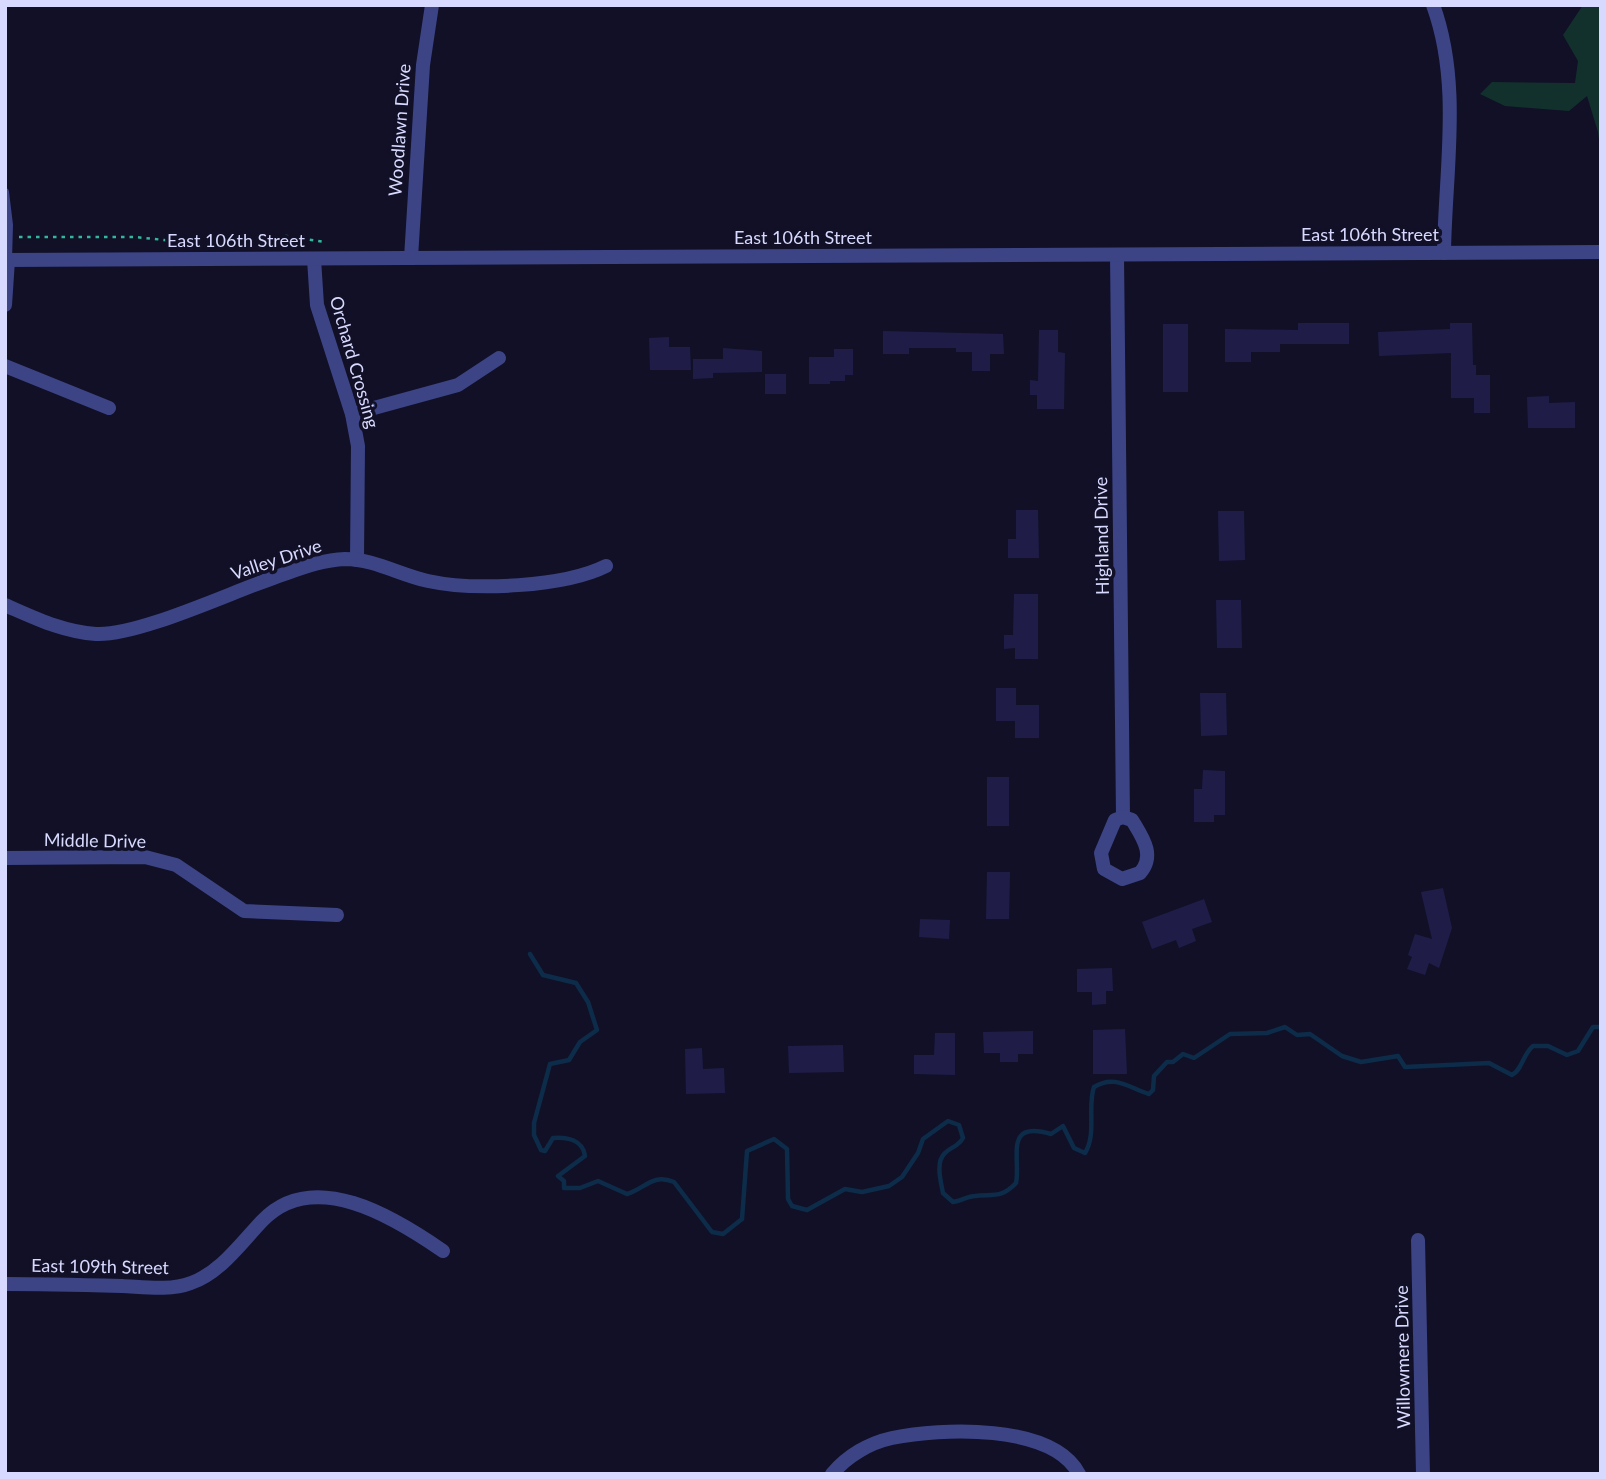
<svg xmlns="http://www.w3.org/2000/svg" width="1606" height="1479" viewBox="0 0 1606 1479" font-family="Lato,sans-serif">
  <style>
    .green { fill: #13312c }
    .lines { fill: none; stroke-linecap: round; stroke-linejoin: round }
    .stream { stroke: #0d2c49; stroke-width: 4.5 }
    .building { fill: #1f1d48 }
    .path { stroke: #32b79b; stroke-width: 2.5; stroke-dasharray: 3.5 5; stroke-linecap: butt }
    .service { stroke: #3c4485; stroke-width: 8 }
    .minor { stroke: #3c4485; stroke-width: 14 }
    .tertiary { stroke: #3c4485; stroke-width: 14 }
    .labels { text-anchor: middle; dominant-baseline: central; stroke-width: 7; stroke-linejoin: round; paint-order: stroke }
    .street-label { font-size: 18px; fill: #d7d9fe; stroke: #111027 }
  </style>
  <rect width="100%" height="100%" fill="#111027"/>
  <polygon class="green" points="1583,5 1601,5 1601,154 1598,132 1587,96 1569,111 1505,106 1480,94 1492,82 1575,83 1578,61 1563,35"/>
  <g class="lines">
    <path class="stream" d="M530 954 543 975 576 983 588 1002 597 1030 580 1042 569 1060 550 1064 534 1123V1135L541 1150 545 1151 553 1138C567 1137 583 1140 585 1156L558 1176 564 1181V1188H580L598 1181 627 1194C645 1189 652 1173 674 1182L712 1232 723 1234 742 1219 747 1151 774 1139 787 1149 788 1199 792 1206 807 1210 845 1189 862 1192 889 1186 902 1177 918 1153 923 1139 948 1121 959 1125 963 1138C958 1147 952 1146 945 1153 935 1162 941 1182 943 1193L953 1202C961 1201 968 1196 975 1196 994 1194 1002 1198 1016 1183 1021 1158 1003 1120 1051 1134L1063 1126 1074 1148 1085 1153C1097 1133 1087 1107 1094 1087 1115 1074 1129 1088 1149 1094L1153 1090 1154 1076 1167 1062H1173L1183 1054 1194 1058 1230 1034 1267 1033 1285 1027 1297 1035 1310 1034 1342 1056 1361 1062 1398 1056 1405 1067 1489 1063 1512 1075C1522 1070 1523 1054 1533 1046H1548L1567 1055 1578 1051 1593 1027H1601"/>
  </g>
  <g class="building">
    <polygon points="1298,323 1349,323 1349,344 1280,344 1280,352 1251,352 1251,362 1225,362 1225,329 1298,330"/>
    <polygon points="1450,323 1472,323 1473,365 1476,365 1476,375 1490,375 1490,413 1474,413 1474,398 1451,398 1451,353 1379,356 1378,332 1450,329"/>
    <rect x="1163" y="324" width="25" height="68"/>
    <polygon points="1039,330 1058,330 1058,352 1065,353 1064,409 1037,409 1037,395 1030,395 1030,380 1038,381"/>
    <polygon points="883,331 1003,334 1004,354 990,354 990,371 972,371 972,352 956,352 956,348 909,348 909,354 883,354"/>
    <polygon points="669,337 669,347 690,347 691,370 650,370 649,338"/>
    <polygon points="723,348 762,351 762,372 713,373 713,378 693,379 693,359 723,359"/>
    <polygon points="834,349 853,349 853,375 845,375 845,381 830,381 830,384 809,384 809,357 834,357"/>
    <rect x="765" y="374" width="21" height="20"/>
    <polygon points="1549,396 1549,403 1575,402 1575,428 1528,428 1527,397"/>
    <polygon points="1016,510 1038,510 1039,558 1008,558 1008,539 1016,539"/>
    <polygon points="1218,511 1244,511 1245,560 1219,561"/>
    <polygon points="1014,594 1038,594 1038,659 1015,659 1015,648 1004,649 1004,635 1013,635"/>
    <polygon points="1216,600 1241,600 1242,648 1217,648"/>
    <polygon points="996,688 1016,688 1016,705 1039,705 1039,738 1015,738 1015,721 996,721"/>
    <polygon points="1200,693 1226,693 1227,735 1201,736"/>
    <polygon points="1203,770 1225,771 1225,815 1214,815 1214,822 1194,822 1194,789 1202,789"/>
    <rect x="987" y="777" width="22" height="49"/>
    <polygon points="987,872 1010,872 1009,919 986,919"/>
    <polygon points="1443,888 1452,928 1439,968 1429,963 1425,975 1407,969 1412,957 1408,955 1415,934 1432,939 1421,892"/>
    <polygon points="1204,899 1212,922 1192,929 1196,941 1179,948 1176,940 1152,949 1142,922"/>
    <polygon points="920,919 950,920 949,939 919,937"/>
    <polygon points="1112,968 1113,991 1106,991 1106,1004 1092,1005 1092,992 1077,992 1077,969"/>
    <polygon points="1125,1029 1127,1074 1093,1074 1093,1030"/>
    <polygon points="1033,1031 1033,1054 1018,1054 1018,1062 1000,1062 1000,1053 984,1053 983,1032"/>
    <polygon points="935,1033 955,1033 955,1075 914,1074 914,1055 934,1055"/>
    <polygon points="843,1045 844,1072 789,1073 788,1046"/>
    <polygon points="702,1048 703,1069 724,1068 725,1093 686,1094 685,1049"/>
  </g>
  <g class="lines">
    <g class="path">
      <polyline points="19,237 135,237 194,243"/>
      <polyline points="1399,237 1430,232"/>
      <polyline points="260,243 286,236 325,242"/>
    </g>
    <polyline class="service" points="5,192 9,225 8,260"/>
    <g class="minor">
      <path d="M1433 5C1462 84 1445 171 1444 253"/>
      <polyline points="1117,255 1123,817"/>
      <polyline points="411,258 423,65 432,5"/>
      <polyline points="314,259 317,305 352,414 358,446 357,560"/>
      <polyline points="5,305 8,260"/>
      <polyline points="5,366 109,408"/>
      <polyline points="352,414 458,385 499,358"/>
      <path d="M5 605C35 618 63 632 96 634 138 636 229 593 273 578 297 570 320 560 345 559 374 559 400 575 428 581 474 591 564 587 606 566"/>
      <path d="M1123 817 1132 820C1142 837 1156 855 1140 873L1122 879 1104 869 1101 853 1115 820Z"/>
      <polyline points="5,858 145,857 176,865 244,911 337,915"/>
      <polyline points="1418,1240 1423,1474"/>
      <path d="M5 1284C44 1284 83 1285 122 1286 144 1287 170 1291 191 1283 220 1273 241 1243 262 1221 313 1167 394 1217 443 1251"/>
      <path d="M832 1474C847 1456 869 1443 892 1438 940 1428 1052 1423 1079 1474"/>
    </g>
    <polyline class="tertiary" points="5,260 1601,252"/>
  </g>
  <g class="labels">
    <g class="street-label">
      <text transform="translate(399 130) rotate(-86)">Woodlawn Drive</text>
      <text x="1370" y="234">East 106th Street</text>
      <text x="803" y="237">East 106th Street</text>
      <text x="236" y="240">East 106th Street</text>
      <text transform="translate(355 362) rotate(74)">Orchard Crossing</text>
      <text transform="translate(1101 536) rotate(-91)">Highland Drive</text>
      <text transform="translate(276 559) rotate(-18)">Valley Drive</text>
      <text transform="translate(95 840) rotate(1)">Middle Drive</text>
      <text transform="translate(100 1266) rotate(1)">East 109th Street</text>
      <text transform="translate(1402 1357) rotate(-91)">Willowmere Drive</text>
    </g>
  </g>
  <rect width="1606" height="1479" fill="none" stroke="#d7d9fe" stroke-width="14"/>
</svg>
